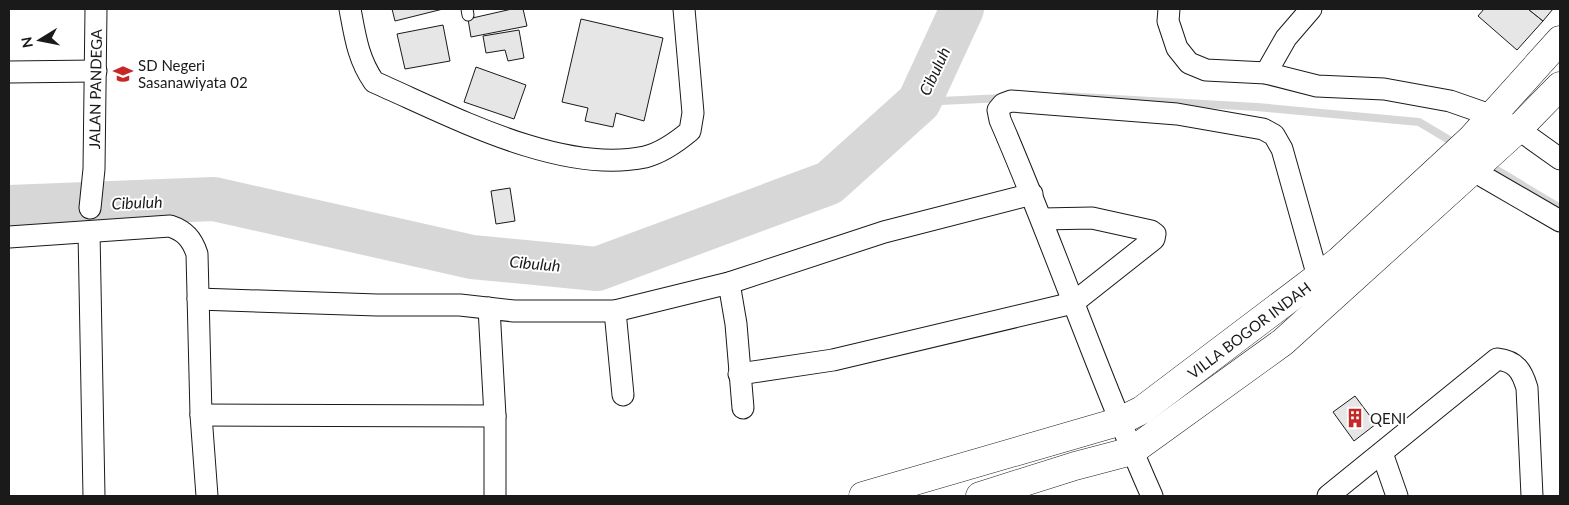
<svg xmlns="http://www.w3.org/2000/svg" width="1569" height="505" viewBox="0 0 1569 505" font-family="Lato,sans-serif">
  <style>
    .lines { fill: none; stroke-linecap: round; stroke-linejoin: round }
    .stream { stroke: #d7d7d7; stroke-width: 8 }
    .river { stroke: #d7d7d7; stroke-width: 44 }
    .building { fill: #e6e6e6; stroke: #1a1a1a }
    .lane-casing { stroke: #1a1a1a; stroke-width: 13 }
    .street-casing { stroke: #1a1a1a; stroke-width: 23 }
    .secondary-casing { stroke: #1a1a1a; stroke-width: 29 }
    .lane { stroke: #fff; stroke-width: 11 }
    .street { stroke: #fff; stroke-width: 21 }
    .secondary { stroke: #fff; stroke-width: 28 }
    .labels { text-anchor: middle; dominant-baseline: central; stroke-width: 4; stroke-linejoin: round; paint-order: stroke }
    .poi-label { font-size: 15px; fill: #1a1a1a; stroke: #fff; text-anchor: start }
    .street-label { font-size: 15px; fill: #1a1a1a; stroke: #fff }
    .water-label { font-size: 16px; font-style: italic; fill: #1a1a1a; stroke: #fff }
  </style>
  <rect width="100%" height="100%" fill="#fff"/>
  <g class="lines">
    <g class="stream">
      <polyline points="1063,96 1257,107 1419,122 1456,144"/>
      <polyline points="919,102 1004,98"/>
      <polyline points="1487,164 1560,208"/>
    </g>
    <polyline class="river" points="9,207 214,199 472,257 597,269 829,183 919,102 962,9"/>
  </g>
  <g class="building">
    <polygon points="392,9 443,9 395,21"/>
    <polygon points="512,9 523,9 527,26 471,37 468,19"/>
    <polygon points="1484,9 1528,9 1543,21 1517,50 1478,16"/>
    <polygon points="1528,9 1553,9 1543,21"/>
    <polygon points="581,19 663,38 644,121 616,113 613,127 585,121 588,108 562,102"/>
    <polygon points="443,25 450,61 405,69 397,34"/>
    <polygon points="519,30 524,58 508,61 505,50 486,53 483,36"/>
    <polygon points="476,67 526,85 514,119 464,102"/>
    <polygon points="510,188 515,221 496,224 491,191"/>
    <polygon points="1355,396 1376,424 1354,441 1333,412"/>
  </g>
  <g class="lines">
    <defs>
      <polyline id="lane" points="467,9 468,15"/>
      <g id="street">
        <path d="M350 9C355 36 358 59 374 82 450 115 560 175 645 157 661 153 678 141 690 131L693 113 684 9"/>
        <polyline points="1169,9 1168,21 1177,48 1189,63 1206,70 1266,73 1317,86 1384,89 1450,101 1493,116 1518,129 1560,159"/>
        <polyline points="9,72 96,71"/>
        <polyline points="1266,73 1286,38 1311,9"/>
        <polyline points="1472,170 1560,221"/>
        <polyline points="90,208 94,169 96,9"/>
        <polyline points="89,232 94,496"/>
        <path d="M9 237 170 226C185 231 192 239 197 254L201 415 207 496"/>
        <polyline points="729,283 736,324 743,408"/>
        <polyline points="198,299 377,305 460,305 514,311 615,311 729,283 884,232 1032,194"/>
        <polyline points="489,308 495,416 495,496"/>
        <polyline points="615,311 623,395"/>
        <polyline points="739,374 833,360 1073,303 1154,239 1155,234 1151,231 1092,218 1042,219"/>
        <polyline points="201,415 495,416"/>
        <polyline points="1382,453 1397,496"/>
        <path d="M1152 496C1097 373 1054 244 1000 120L998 110 1003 104 1011 101 1177 114 1263 129 1274 135 1282 149 1318 277"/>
        <path d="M1328 496 1497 359C1516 361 1522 371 1527 388L1532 496"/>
      </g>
      <g id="secondary">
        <polyline points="863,496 1118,422 1142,410 1339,261 1471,139 1560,40"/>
        <polyline points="980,496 1075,466 1132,451 1283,342 1518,129 1560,86"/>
      </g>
    </defs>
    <use href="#lane" class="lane-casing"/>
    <use href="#street" class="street-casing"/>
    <use href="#secondary" class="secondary-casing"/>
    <use href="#lane" class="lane"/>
    <use href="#street" class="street"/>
    <use href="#secondary" class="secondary"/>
  </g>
  <defs>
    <symbol id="school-bare" viewBox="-9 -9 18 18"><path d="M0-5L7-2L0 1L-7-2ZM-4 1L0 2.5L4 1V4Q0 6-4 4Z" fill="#c62828" stroke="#fff" stroke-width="2.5" paint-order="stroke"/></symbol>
    <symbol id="building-bare" viewBox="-9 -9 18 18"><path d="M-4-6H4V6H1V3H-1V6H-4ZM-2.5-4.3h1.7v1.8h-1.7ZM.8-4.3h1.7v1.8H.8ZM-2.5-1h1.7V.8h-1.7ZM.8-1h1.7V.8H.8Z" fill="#c62828" stroke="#fff" stroke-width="2.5" paint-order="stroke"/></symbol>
  </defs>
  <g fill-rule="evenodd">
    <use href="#school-bare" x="109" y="60" width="28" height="28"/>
    <use href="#building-bare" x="1341" y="404" width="28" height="28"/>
  </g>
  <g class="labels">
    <g class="poi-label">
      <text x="138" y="65">SD Negeri<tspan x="138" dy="17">Sasanawiyata 02</tspan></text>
      <text x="1370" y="418">QENI</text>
    </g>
    <g class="street-label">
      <text transform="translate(95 89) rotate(-89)">JALAN PANDEGA</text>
      <text transform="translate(1249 330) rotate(-37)">VILLA BOGOR INDAH</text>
    </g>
    <g class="water-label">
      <text transform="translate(934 71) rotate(-65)">Cibuluh</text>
      <text transform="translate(137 202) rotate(-2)">Cibuluh</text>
      <text transform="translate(535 263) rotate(5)">Cibuluh</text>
    </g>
  </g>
  <rect width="1569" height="505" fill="none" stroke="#1a1a1a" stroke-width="20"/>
  <g transform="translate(40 40) rotate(260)" stroke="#ffffff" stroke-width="4" paint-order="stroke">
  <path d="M0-4L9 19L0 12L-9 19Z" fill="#1a1a1a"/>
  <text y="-8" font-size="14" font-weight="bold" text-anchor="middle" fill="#1a1a1a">N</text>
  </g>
</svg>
